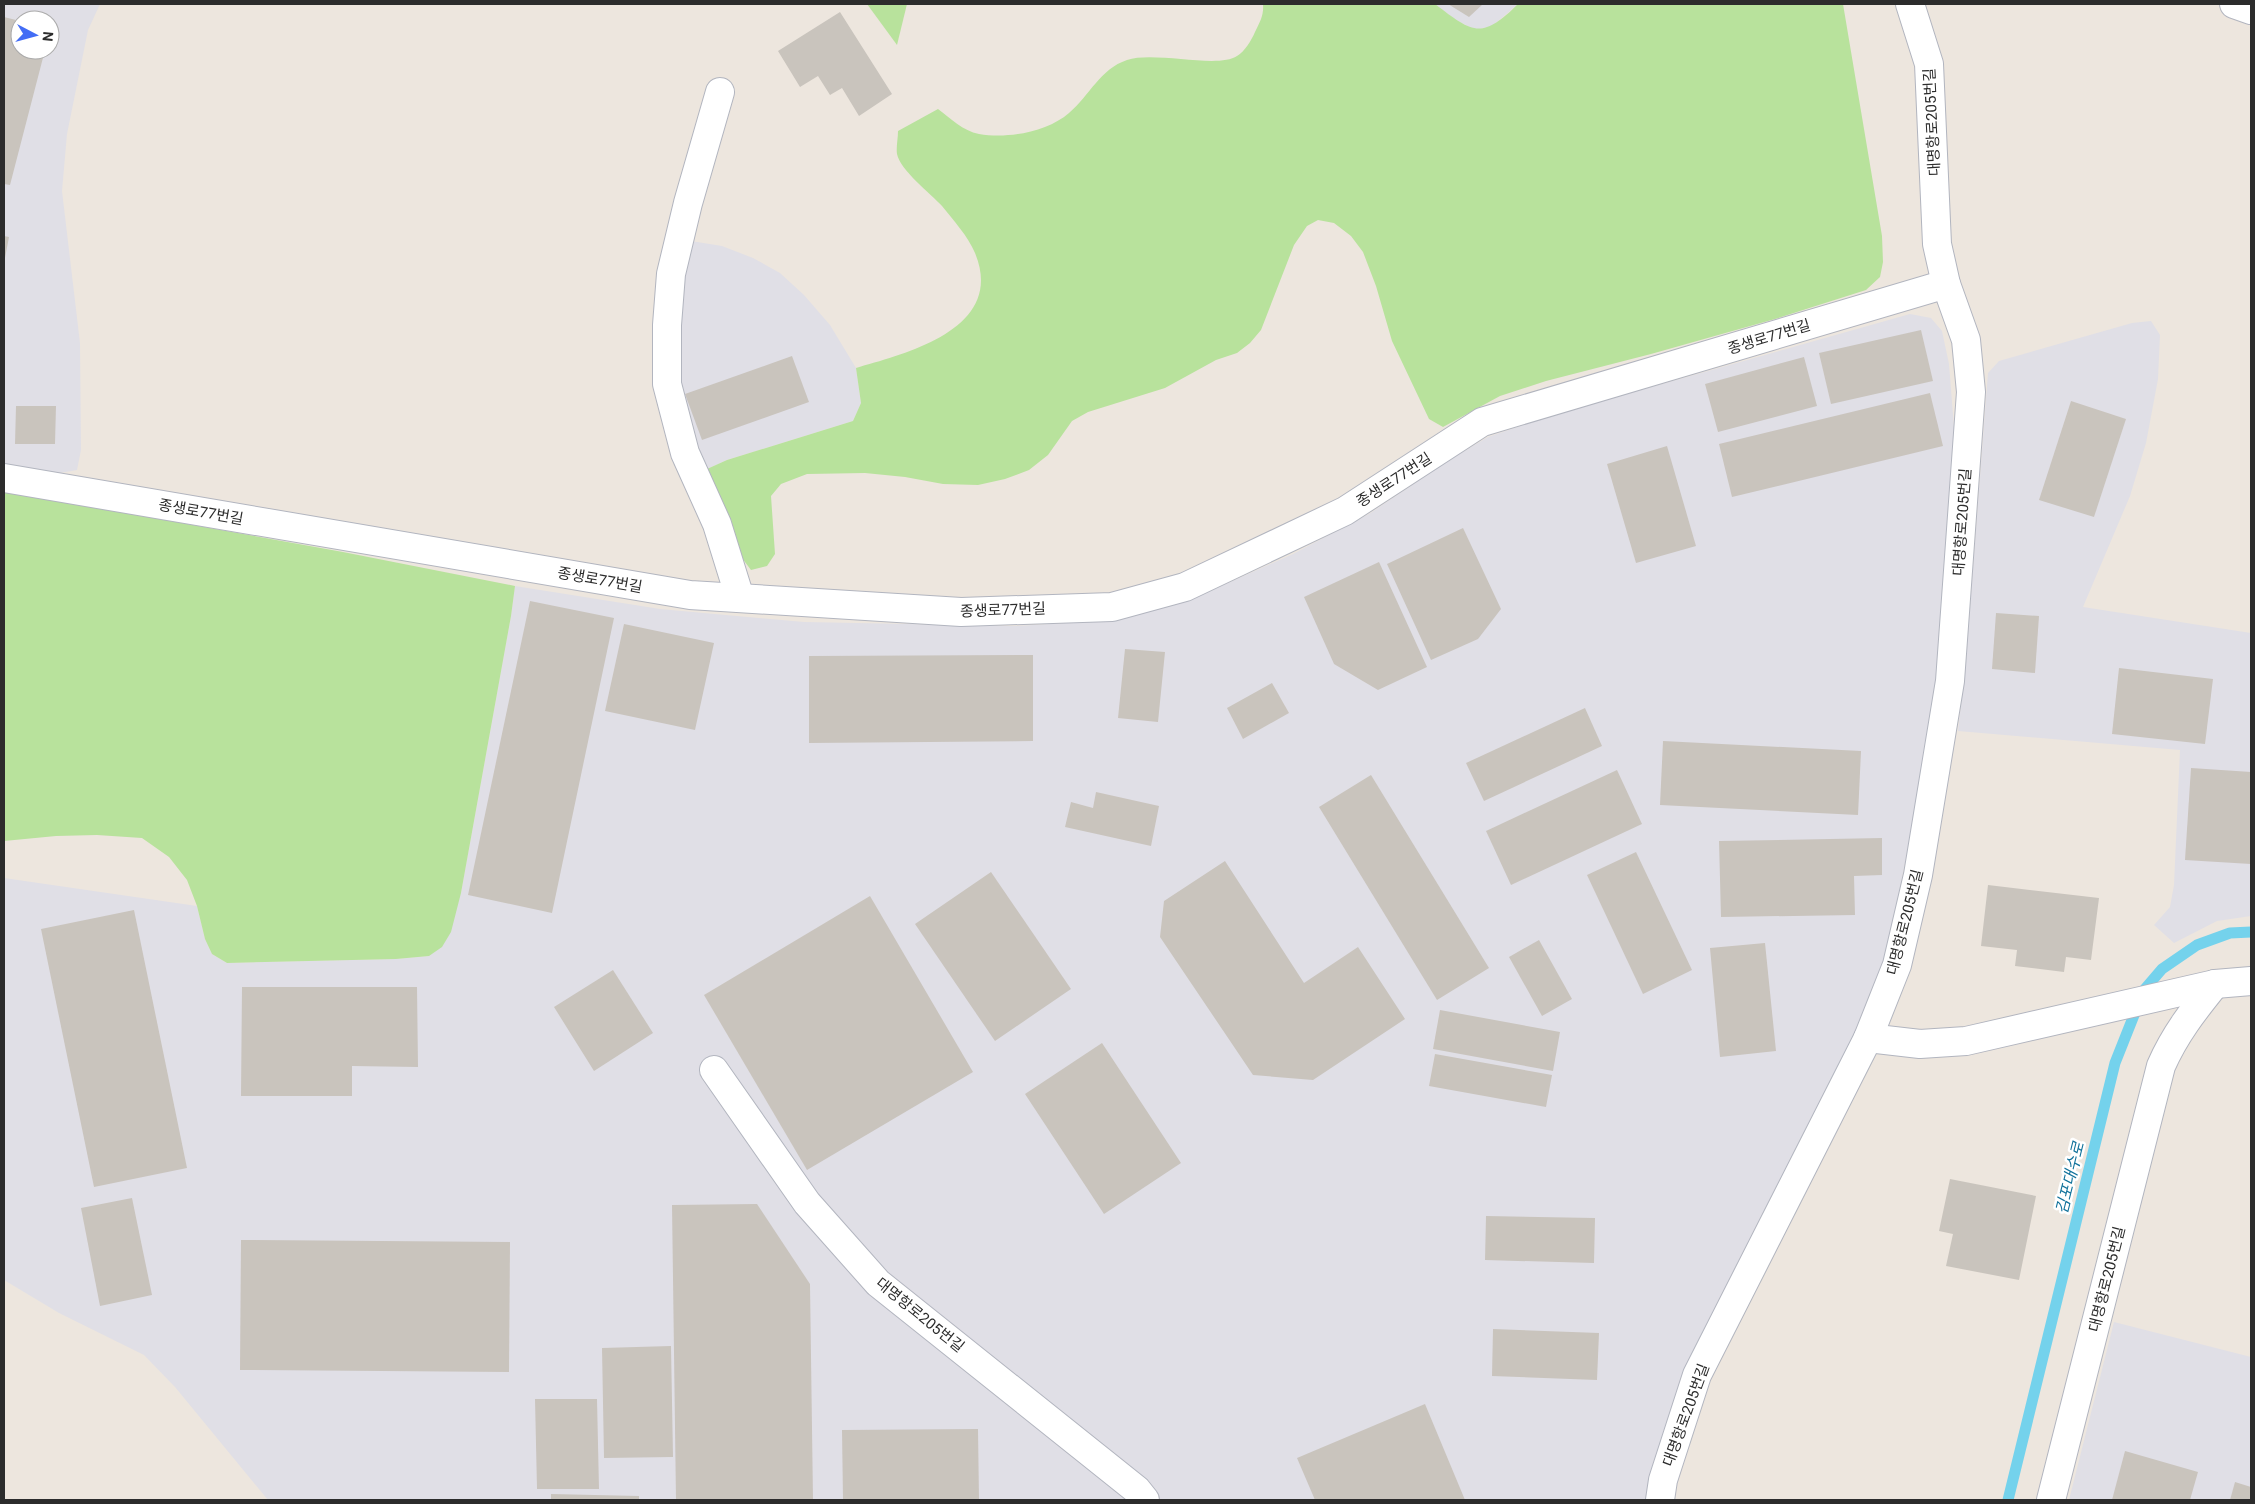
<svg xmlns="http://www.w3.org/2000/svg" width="2255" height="1504" viewBox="0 0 2255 1504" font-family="Roboto,'Noto Sans KR',sans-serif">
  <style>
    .industrial { fill: #e0dfe6; fill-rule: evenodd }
    .green { fill: #b8e29c }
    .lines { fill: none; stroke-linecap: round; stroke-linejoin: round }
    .stream { stroke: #74d2ec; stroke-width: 11 }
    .building { fill: #c9c4bd }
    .minor-casing { stroke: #b2b5bf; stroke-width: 30 }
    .minor { stroke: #fff; stroke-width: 28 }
    .labels { text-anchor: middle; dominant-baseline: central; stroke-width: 5; stroke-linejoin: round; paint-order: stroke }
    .street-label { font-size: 15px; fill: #2c2c2c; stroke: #fff }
    .water-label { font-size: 16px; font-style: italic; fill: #11729b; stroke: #fff }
  </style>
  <rect width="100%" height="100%" fill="#ede6de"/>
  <g class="industrial">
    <path d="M4 4H100L88 30 67 134 62 191 80 343 81 450 77 470 54 474 4 465ZM20 20H50V50H20Z"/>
    <polygon points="1435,4 1518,4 1491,27 1475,30 1456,20"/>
    <polygon points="691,241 722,246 753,258 780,273 804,295 830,325 856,368 861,403 853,421 727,460 707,469 693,435 676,374 683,269"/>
    <polygon points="1910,314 1931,318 1942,331 1949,364 1955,440 1936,685 1919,792 1892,928 1883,963 1865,1011 1836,1074 1690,1357 1653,1474 1648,1500 268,1500 175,1387 144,1355 59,1313 4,1280 4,878 197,906 205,939 212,954 227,963 396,959 429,956 461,893 511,616 515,586 660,609 804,622 1014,626 1099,621 1144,613 1210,591 1293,554 1369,514 1451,459 1488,437 1552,415"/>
    <polygon points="2151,321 2160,335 2158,379 2146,443 2130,496 2083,607 2251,633 2251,916 2217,921 2174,943 2154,925 2170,907 2174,885 2180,750 1958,731 1966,660 1988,373 1999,361 2132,323"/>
    <polygon points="2114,1322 2251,1357 2251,1500 2069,1500"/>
  </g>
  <g class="green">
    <polygon points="867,4 907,4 897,45"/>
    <path d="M1263 4H1435C1472 32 1481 41 1518 4H1843L1882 236 1883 262 1880 277 1866 290 1775 319 1651 354 1546 381 1500 396 1443 427 1429 419 1392 341 1376 286 1363 252 1351 236 1334 223 1318 220 1307 226 1294 245 1261 330 1250 343 1237 353 1216 360 1165 388 1088 412 1072 421 1048 455 1029 470 1005 479 978 485 943 484 905 477 865 473 807 474 781 484 771 496 775 554 767 566 751 570 742 558 731 520 707 469 727 460 853 421 861 403 856 368C909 353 1006 328 975 253 968 236 953 220 942 206 931 194 900 170 897 154 896 147 898 139 898 131L938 109C950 118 963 131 979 134 1008 139 1047 132 1069 113 1090 95 1100 69 1127 60 1155 51 1218 69 1237 56 1245 51 1251 41 1255 32 1260 22 1264 15 1263 4Z"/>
    <polygon points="4,491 343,552 515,586 511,616 461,893 451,932 442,947 429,956 396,959 227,963 212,954 205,939 197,906 187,880 169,857 142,838 97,835 56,836 4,841"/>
  </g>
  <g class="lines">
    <polyline class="stream" points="2008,1500 2115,1063 2144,990 2162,969 2197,945 2230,933 2251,932"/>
  </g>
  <g class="building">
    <polygon points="1448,4 1483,4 1469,17"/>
    <polygon points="840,12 892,94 859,116 842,88 830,95 818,76 800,87 778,51"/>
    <polygon points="4,17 20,21 20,50 45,50 10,185 4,184"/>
    <polygon points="4,236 9,237 5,258 4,258"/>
    <polygon points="1921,330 1933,381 1831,404 1819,353"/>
    <polygon points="792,356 809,402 702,440 685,394"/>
    <polygon points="1804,357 1817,406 1718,432 1705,384"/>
    <polygon points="1930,393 1943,446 1732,497 1719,444"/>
    <polygon points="2071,401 2126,419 2094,517 2039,500"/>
    <polygon points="16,406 56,406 55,444 15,444"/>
    <polygon points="1667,446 1696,546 1636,563 1607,464"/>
    <polygon points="1463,528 1501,609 1478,639 1431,660 1387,564"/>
    <polygon points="1379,562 1427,667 1378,690 1334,664 1304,597"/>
    <polygon points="530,601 614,618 552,913 468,895"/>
    <polygon points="1996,613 2039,616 2035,673 1992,669"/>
    <polygon points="624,624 714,643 695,730 605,711"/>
    <polygon points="1125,649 1165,652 1158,722 1118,718"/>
    <polygon points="1033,655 1033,741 809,743 809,656"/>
    <polygon points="2119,668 2213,679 2205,744 2112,734"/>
    <polygon points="1272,683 1289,713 1243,739 1227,708"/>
    <polygon points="1585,708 1602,746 1484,801 1466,763"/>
    <polygon points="1663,741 1861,751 1858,815 1660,805"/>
    <polygon points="2191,768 2251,772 2251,864 2185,860"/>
    <polygon points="1617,770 1642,824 1511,885 1486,831"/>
    <polygon points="1371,775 1489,968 1437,1000 1319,807"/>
    <polygon points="1096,792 1159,806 1151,846 1065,827 1071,802 1093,808"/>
    <polygon points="1882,838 1882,875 1854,876 1855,915 1721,917 1719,841"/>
    <polygon points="1636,852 1692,970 1643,994 1587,875"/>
    <polygon points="1225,861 1304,983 1358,947 1405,1019 1313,1080 1253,1075 1160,937 1164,901"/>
    <polygon points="991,872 1071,989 995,1041 915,924"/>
    <polygon points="1988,885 2099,898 2091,960 2066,957 2064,972 2015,966 2017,950 1981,946"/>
    <polygon points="870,896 973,1072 807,1170 704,995"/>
    <polygon points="134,910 187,1168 94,1187 41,929"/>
    <polygon points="1539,940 1572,999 1542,1016 1509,957"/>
    <polygon points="1765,943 1776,1051 1720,1057 1710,948"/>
    <polygon points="613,970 653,1033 594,1071 554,1007"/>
    <polygon points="242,987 417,987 418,1067 352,1066 352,1096 241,1096"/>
    <polygon points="1440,1010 1560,1032 1553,1071 1433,1049"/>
    <polygon points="1102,1043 1181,1163 1104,1214 1025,1094"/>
    <polygon points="1435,1054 1552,1075 1546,1107 1429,1086"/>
    <polygon points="1950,1179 2036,1196 2019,1280 1946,1266 1953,1234 1939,1231"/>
    <polygon points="132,1198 152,1295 100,1306 81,1208"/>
    <polygon points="757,1204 810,1284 813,1500 676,1500 672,1205"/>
    <polygon points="1486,1216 1595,1218 1594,1263 1485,1260"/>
    <polygon points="241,1240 510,1242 509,1372 240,1370"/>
    <polygon points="1493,1329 1599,1333 1597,1380 1492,1376"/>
    <polygon points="671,1346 673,1457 604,1458 602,1348"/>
    <polygon points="535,1399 597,1399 599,1489 537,1489"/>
    <polygon points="1425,1404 1465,1500 1315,1500 1297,1458"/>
    <polygon points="978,1429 979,1500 843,1500 842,1430"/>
    <polygon points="2125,1451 2198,1472 2190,1500 2112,1500"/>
    <polygon points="2235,1482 2251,1487 2251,1500 2230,1500"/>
    <polygon points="551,1494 639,1496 639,1500 551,1500"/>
  </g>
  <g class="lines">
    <defs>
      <g id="minor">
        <polyline points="2234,4 2251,10"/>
        <polyline points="720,92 688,203 671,274 667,325 667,384 685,453 717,524 740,598"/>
        <polyline points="4,478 690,595 961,612 1112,607 1185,587 1345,511 1482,422 1946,284"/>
        <polyline points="1868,1038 1920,1044 1966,1041 2215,984 2251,981"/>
        <polyline points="714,1070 807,1203 878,1283 1137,1490 1145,1500"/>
        <polyline points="1660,1500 1663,1480 1697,1375 1868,1038 1897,965 1918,875 1950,681 1971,392 1966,340 1946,284 1937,244 1929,64 1910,4"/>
        <path d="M2051 1500 2161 1066C2175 1034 2194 1010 2215 984"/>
      </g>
    </defs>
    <use href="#minor" class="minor-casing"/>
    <use href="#minor" class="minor"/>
  </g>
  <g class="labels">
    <g class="street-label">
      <text transform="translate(1932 122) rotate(-93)">대명항로205번길</text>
      <text transform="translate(1769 337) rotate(-17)">종생로77번길</text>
      <text transform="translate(1394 480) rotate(-33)">종생로77번길</text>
      <text transform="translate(201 512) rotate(10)">종생로77번길</text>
      <text transform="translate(1962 522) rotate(-86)">대명항로205번길</text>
      <text transform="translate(600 580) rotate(10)">종생로77번길</text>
      <text transform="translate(1003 610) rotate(-2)">종생로77번길</text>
      <text transform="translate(1905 922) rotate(-76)">대명항로205번길</text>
      <text transform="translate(2107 1279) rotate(-76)">대명항로205번길</text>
      <text transform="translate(920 1315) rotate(39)">대명항로205번길</text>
      <text transform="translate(1686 1415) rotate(-70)">대명항로205번길</text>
    </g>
    <g class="water-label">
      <text transform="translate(2070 1178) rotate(-76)">김포대수로</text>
    </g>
  </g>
  <rect width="2255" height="1504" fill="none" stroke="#2c2c2c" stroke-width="10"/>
  <g transform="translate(35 35) rotate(96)"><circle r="24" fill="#ffffff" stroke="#ababab"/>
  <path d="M0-4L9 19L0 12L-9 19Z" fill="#436df5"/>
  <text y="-8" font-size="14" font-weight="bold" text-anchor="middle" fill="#2c2c2c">N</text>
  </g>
</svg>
